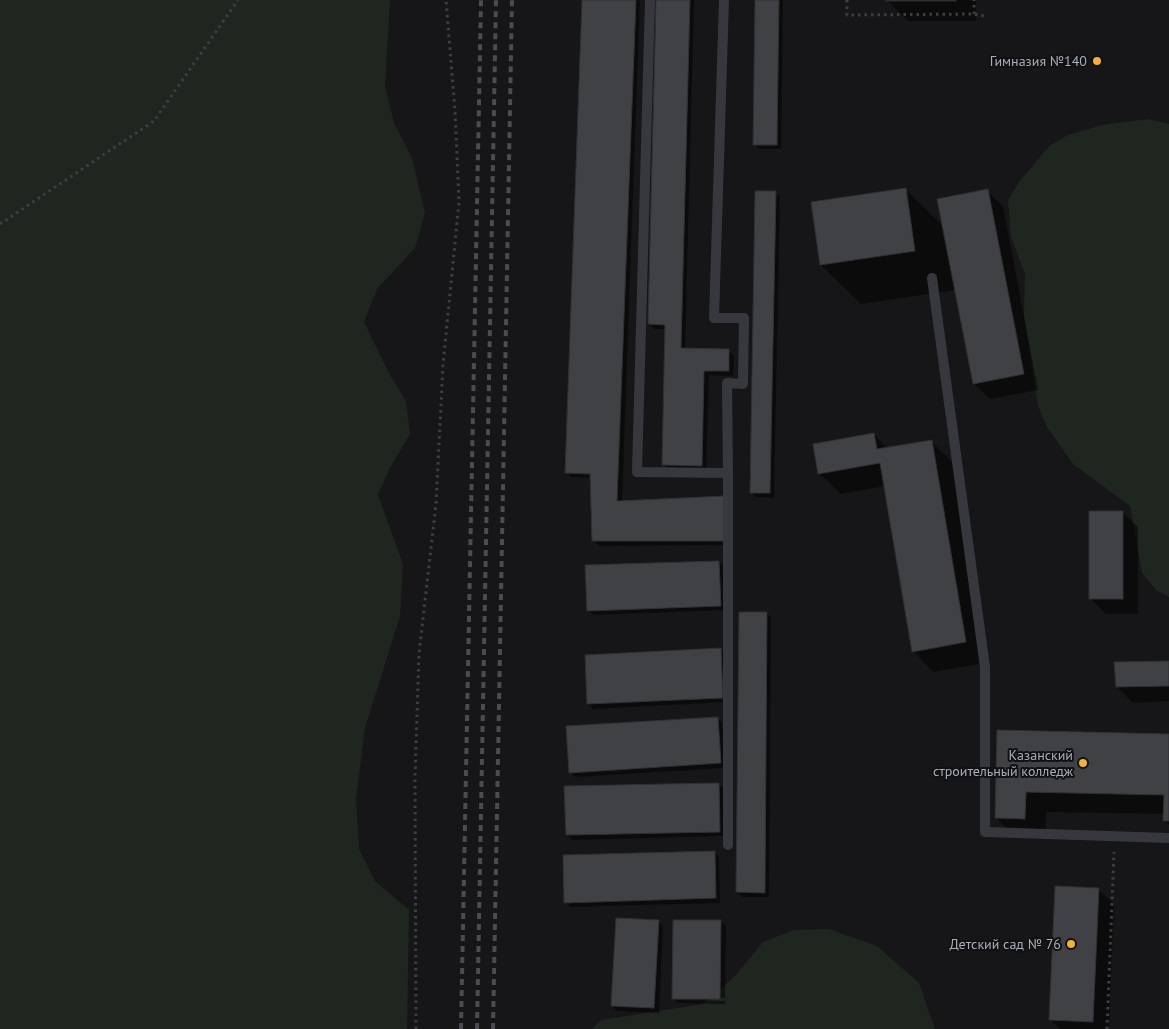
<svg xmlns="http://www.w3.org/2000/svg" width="1169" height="1029" viewBox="0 0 1169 1029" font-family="'PT Sans',sans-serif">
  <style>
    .green { fill: #1e261f }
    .shadow { fill: #0007 }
    .building { fill: #404145; stroke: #303034 }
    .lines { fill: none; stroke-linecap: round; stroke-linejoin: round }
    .path { stroke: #3d3f44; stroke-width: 3; stroke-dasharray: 2.5 4; stroke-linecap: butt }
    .service { stroke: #37383d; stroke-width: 10 }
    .rail { stroke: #4a4c52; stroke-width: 4; stroke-dasharray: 6 5; stroke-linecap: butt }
    .poi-dot { fill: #f2b134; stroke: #111113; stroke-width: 2 }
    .labels { text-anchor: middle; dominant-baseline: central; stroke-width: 4; stroke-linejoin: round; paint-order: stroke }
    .poi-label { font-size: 14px; fill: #a8adb8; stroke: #111113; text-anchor: end }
  </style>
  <rect width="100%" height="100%" fill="#161618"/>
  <g class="green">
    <polygon points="0,0 390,0 385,86 394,123 412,158 425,213 415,248 377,289 364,322 390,375 406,401 410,434 390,468 378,495 403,564 400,616 365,728 356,800 359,849 375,881 409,910 407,1029 0,1029"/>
    <polygon points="1148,119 1169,124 1169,597 1156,590 1142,573 1130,506 1073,464 1047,427 1038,406 1024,315 1025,274 1011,237 1008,201 1019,182 1049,146 1068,135 1102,125"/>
    <polygon points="829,929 877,946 919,983 935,1029 592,1029 601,1020 703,1004 734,977 763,942 794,930"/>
  </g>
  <g class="shadow">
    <polygon points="584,0 640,0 622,502 725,497 730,545 599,546 594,541 591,478 571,477 566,472"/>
    <polygon points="657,0 694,0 685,350 729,351 734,356 733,376 709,375 706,470 668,469 663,464 666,329 654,329 649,324"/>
    <polygon points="756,0 783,0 781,149 759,149 754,144"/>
    <polygon points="887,0 976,0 976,21 908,21"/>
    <polygon points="905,189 944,227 987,191 1003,206 1038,390 990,399 974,384 956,290 861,304 821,265"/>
    <polygon points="775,192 780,197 774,498 756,497 751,493"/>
    <polygon points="874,434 888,449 931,441 952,462 986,663 933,672 913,651 885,486 840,494 819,473"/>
    <polygon points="1122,512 1138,527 1138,614 1106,614 1091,599"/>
    <polygon points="719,562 724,567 725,610 593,615 588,610"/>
    <polygon points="767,613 771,618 769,897 742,897 737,892"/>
    <polygon points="720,649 725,654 727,702 593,709 588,704"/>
    <polygon points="1169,662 1169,701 1133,703 1117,687"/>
    <polygon points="717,718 722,723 725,768 575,777 570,772"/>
    <polygon points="998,731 1169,735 1169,825 1164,820 1164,814 1046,812 1046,839 1017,838 996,818"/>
    <polygon points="719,784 724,789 724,836 572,840 567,835"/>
    <polygon points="714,852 719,857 720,903 570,907 566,902"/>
    <polygon points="1098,889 1114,904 1109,1029 1060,1029 1051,1020"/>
    <polygon points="658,921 663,926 659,1013 617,1011 612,1006"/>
    <polygon points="721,921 726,926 725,998 677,997 677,1000 725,1001 725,1004 678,1003 673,998"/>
  </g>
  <g class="building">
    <polygon points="582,0 636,0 617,501 725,496 726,541 592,541 590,474 565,473"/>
    <polygon points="656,0 690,0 681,348 729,349 729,371 704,371 702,466 662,465 665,325 648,324"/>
    <polygon points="755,0 779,0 777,145 753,145"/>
    <rect x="886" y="0" width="70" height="1"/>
    <polygon points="906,188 915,251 820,265 811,202"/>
    <polygon points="988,189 1024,374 973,384 937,199"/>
    <polygon points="755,191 776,191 770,493 750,493"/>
    <polygon points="874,433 877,449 932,440 966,642 912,652 880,463 818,474 813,444"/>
    <rect x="1089" y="511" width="34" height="88"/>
    <polygon points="719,561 721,606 587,611 585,565"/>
    <polygon points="739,612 767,612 765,893 736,892"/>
    <polygon points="721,648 723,698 587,704 585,655"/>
    <polygon points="1169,661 1169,686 1116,687 1114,662"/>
    <polygon points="718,717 721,763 569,773 566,726"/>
    <polygon points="997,730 1169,734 1169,821 1163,821 1164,795 1026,792 1025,819 995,818"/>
    <polygon points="719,783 720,832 566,835 564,786"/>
    <polygon points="715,851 716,898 564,903 563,855"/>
    <polygon points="1055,886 1099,888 1093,1022 1049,1020"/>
    <polygon points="616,918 659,920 654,1008 611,1006"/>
    <polygon points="673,920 721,920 720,999 672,999"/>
  </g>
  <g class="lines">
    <g class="path">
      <polyline points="847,0 847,15 974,14 984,16"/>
      <polyline points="974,14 974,0"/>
      <polyline points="0,224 154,121 238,0"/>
      <polyline points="416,1029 415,776 419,654 436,504 443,365 459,202 455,111 446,0"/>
      <polyline points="1107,1029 1114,852"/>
    </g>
    <g class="service">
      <polyline points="650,0 637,472 728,473"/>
      <polyline points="724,0 714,318 744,318 743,384 727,383 728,473 728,845"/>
      <polyline points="932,278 985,667 985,832 1169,838"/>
    </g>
    <g class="rail">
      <polyline points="461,1029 481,0"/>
      <polyline points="477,1029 496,0"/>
      <polyline points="493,1029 512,0"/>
    </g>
  </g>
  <g class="poi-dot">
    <circle cx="1097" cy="61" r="5"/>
    <circle cx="1083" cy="763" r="5"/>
    <circle cx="1071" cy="944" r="5"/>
  </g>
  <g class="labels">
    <g class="poi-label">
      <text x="1087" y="61">Гимназия №140</text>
      <text x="1073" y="755">Казанский<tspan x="1073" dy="16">строительный колледж</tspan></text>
      <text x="1061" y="944">Детский сад № 76</text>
    </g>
  </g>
</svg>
